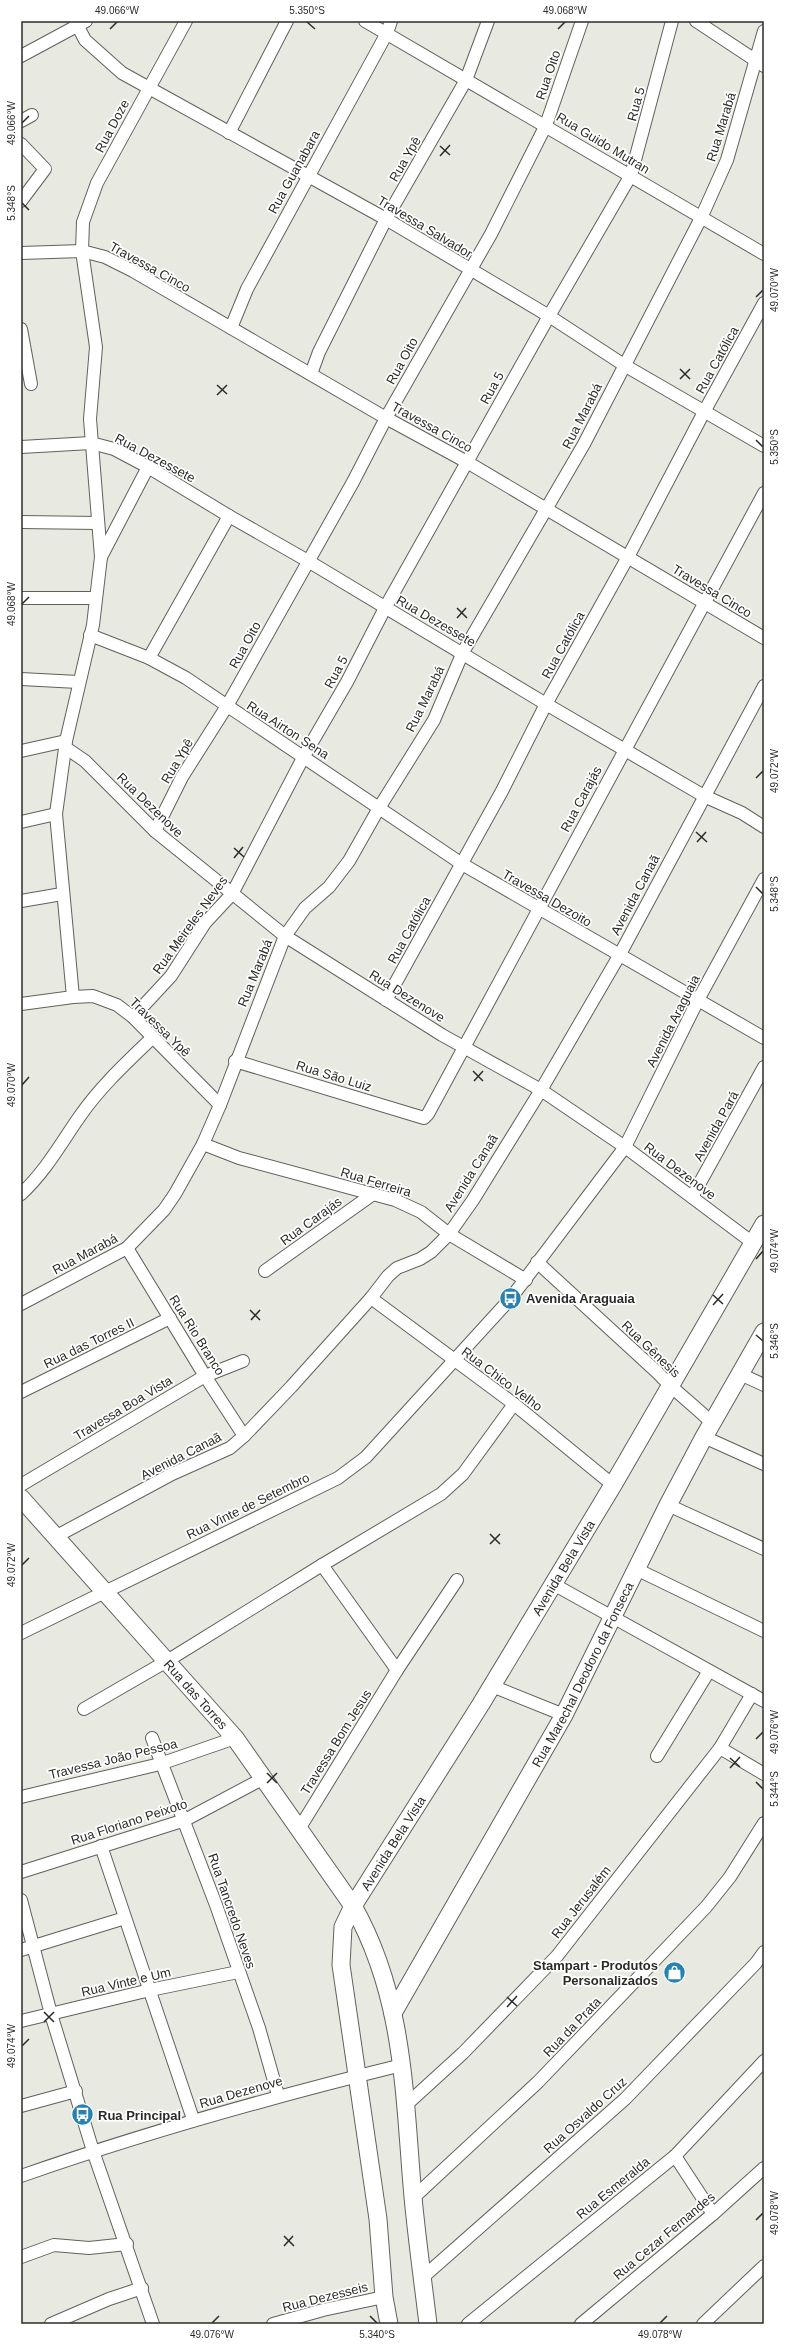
<svg xmlns="http://www.w3.org/2000/svg" width="785" height="2345" viewBox="0 0 785 2345" font-family="Helvetica,sans-serif">
  <style>
    .lines { fill: none; stroke-linecap: round; stroke-linejoin: round }
    .street-casing { stroke: #60615b; stroke-width: 14 }
    .secondary-casing { stroke: #60615b; stroke-width: 19 }
    .street { stroke: #fff; stroke-width: 12 }
    .secondary { stroke: #fff; stroke-width: 17 }
    .ticks { fill: none; stroke: #2b2c29; stroke-width: 1.5 }
    .labels { text-anchor: middle; dominant-baseline: central; stroke-width: 3.5; stroke-linejoin: round; paint-order: stroke }
    .street-label { font-size: 13px; fill: #2b2c29; stroke: #fff }
    .poi-label { font-size: 13px; font-weight: bold; fill: #2b2c29; stroke: #fff; text-anchor: start }
    .neatline { fill: none; stroke: #2b2c29; stroke-width: 1.5 }
    .ticks-label { font-size: 10px; text-anchor: middle; fill: #2b2c29 }
  </style>
  <rect width="100%" height="100%" fill="#e8eae2"/>
  <g class="lines">
    <defs>
      <g id="street">
        <polyline points="75,21 85,40 122,73 386,219 549,316 624,365 764,446"/>
        <polyline points="365,21 764,254"/>
        <polyline points="696,21 764,66"/>
        <polyline points="21,56 86,21"/>
        <polyline points="21,121 32,115"/>
        <polyline points="229,133 287,21"/>
        <polyline points="21,144 45,169 21,201"/>
        <polyline points="21,253 82,251 105,257 133,271 386,418 467,462 764,638"/>
        <polyline points="231,328 247,289 387,33 391,21"/>
        <polyline points="21,329 31,384"/>
        <polyline points="311,374 319,352 386,219 466,80 488,21"/>
        <polyline points="21,447 91,443 114,449 148,467 229,516 308,561 546,704 704,796 742,813 764,827"/>
        <polyline points="21,522 98,523"/>
        <polyline points="101,557 148,467"/>
        <polyline points="21,598 95,598"/>
        <polyline points="90,635 149,658 186,678 462,864 764,1038"/>
        <polyline points="149,658 229,516"/>
        <polyline points="21,679 78,682"/>
        <polyline points="66,748 85,761 155,831 285,936 442,1035 541,1090 625,1147 753,1243"/>
        <polyline points="21,751 66,741"/>
        <polyline points="21,822 56,814"/>
        <polyline points="155,831 182,777 227,706 353,482 386,418 491,234 546,125 582,21"/>
        <polyline points="21,901 62,894"/>
        <polyline points="73,997 56,814 66,741 93,625 101,557 90,419 96,347 82,251 83,222 97,183 186,21"/>
        <polyline points="386,1000 502,791 546,704 628,557 704,412 764,303"/>
        <polyline points="21,1004 73,997 93,996 117,1005 133,1017 220,1105"/>
        <polyline points="133,1017 171,976 205,923 232,894 304,756 347,682 385,608 549,316 631,175 672,21"/>
        <polyline points="235,1061 424,1118 428,1114 764,493"/>
        <polyline points="203,1144 239,1158 395,1200 421,1212 449,1234 526,1280"/>
        <path d="M21 1194C46 1171 61 1143 80 1116 100 1087 126 1063 152 1038"/>
        <polyline points="692,1197 764,1067"/>
        <polyline points="127,1248 205,1376 244,1436"/>
        <path d="M537 1262 658 1373C674 1391 694 1405 712 1423"/>
        <polyline points="265,1271 373,1194"/>
        <polyline points="371,1298 514,1404 613,1485"/>
        <polyline points="21,1304 127,1248 164,1210 175,1194 203,1144 220,1105 285,936 305,908 329,887 349,861 379,808 434,720 463,652 584,444 701,218 727,160 764,31"/>
        <polyline points="740,1374 764,1385"/>
        <polyline points="21,1392 170,1318"/>
        <polyline points="704,1437 764,1464"/>
        <polyline points="21,1485 205,1376 243,1361"/>
        <polyline points="668,1505 764,1549"/>
        <polyline points="55,1537 172,1474 230,1448 244,1436 291,1387 371,1298 388,1276 397,1268 420,1259 431,1252 449,1234 473,1200 541,1090 619,956 764,686"/>
        <polyline points="322,1565 397,1670"/>
        <polyline points="636,1569 764,1631"/>
        <polyline points="553,1584 764,1701"/>
        <polyline points="21,1633 338,1478 366,1457 511,1298 625,1147 698,1000 764,879"/>
        <polyline points="492,1686 564,1715"/>
        <polyline points="84,1709 167,1661 322,1565 441,1494 463,1474 514,1404"/>
        <polyline points="152,1738 216,1905 259,2028 278,2095"/>
        <polyline points="720,1748 764,1774"/>
        <polyline points="657,1756 709,1671"/>
        <polyline points="21,1797 160,1764 235,1738"/>
        <polyline points="299,1829 397,1670 457,1580"/>
        <polyline points="101,1846 193,2119"/>
        <polyline points="21,1872 185,1820 264,1778"/>
        <polyline points="21,1900 51,2014 93,2151 153,2324"/>
        <polyline points="21,1950 125,1918"/>
        <polyline points="21,2021 150,1990 238,1972"/>
        <polyline points="406,2105 463,2053 557,1956 720,1748 752,1694"/>
        <polyline points="21,2106 76,2091"/>
        <polyline points="675,2156 713,2214"/>
        <path d="M21 2176C147 2132 272 2097 402 2065"/>
        <polyline points="413,2198 538,2082 706,1907 730,1877 764,1823"/>
        <polyline points="21,2257 54,2245 89,2248 127,2244"/>
        <polyline points="422,2278 625,2099 756,1963 764,1952"/>
        <polyline points="51,2324 109,2299 142,2288"/>
        <polyline points="273,2324 323,2310 384,2297"/>
        <polyline points="468,2324 675,2156 764,2061"/>
        <polyline points="581,2324 713,2214 764,2168"/>
        <polyline points="703,2324 764,2266"/>
      </g>
      <g id="secondary">
        <path id="s1" d="M21 1498 235 1738 353 1906C405 1998 404 2096 413 2197 417 2240 423 2282 428 2324"/>
        <path id="s2" d="M393 2013 564 1715 668 1505 704 1437 764 1332"/>
        <path id="s3" d="M389 2324 384 2297 378 2219 341 1965 343 1927 353 1906 481 1704 613 1485 764 1224"/>
      </g>
    </defs>
    <use href="#street" class="street-casing"/>
    <use href="#secondary" class="secondary-casing"/>
    <use href="#street" class="street"/>
    <use href="#secondary" class="secondary"/>
  </g>
  <path class="ticks" d="M307 22 315 29M110 29 117 22M558 29 565 22M22 123 29 116M440 146 450 155M440 156 450 145M22 203 29 210M756 297 763 290M680 369 690 379M680 379 690 369M217 385 227 394M217 395 227 385M756 440 763 447M22 604 29 597M457 608 467 618M457 618 466 608M756 778 763 771M696 832 707 842M697 842 706 832M234 848 244 857M234 858 243 847M756 887 763 894M473 1071 483 1081M474 1081 483 1071M22 1085 29 1077M756 1259 763 1251M713 1295 723 1304M713 1305 723 1294M250 1310 260 1320M251 1320 260 1310M756 1335 763 1341M490 1534 500 1544M490 1544 500 1534M22 1565 29 1558M756 1739 763 1732M730 1758 740 1767M730 1768 740 1757M267 1773 277 1783M756 1782 763 1789M267 1783 277 1773M507 1997 517 2006M507 2007 517 1996M44 2012 54 2022M44 2022 54 2012M22 2046 29 2039M756 2220 763 2213M284 2236 294 2246M284 2246 293 2236M370 2316 377 2323M212 2323 219 2316M660 2323 667 2316"/>
  <defs>
    <symbol id="bus-disc" viewBox="-11 -11 22 22"><circle r="9.5" fill="#2782b0" stroke="#fff"/><path d="M-5-6H5V4H4V6H2V4H-2V6H-4V4H-5ZM-3.5-4V0h7V-4ZM-3.5 1.2v1.5H-2V1.2ZM2 1.2v1.5H3.5V1.2Z" fill="#fff"/></symbol>
    <symbol id="shop-disc" viewBox="-11 -11 22 22"><circle r="9.5" fill="#2782b0" stroke="#fff"/><path d="M-5-2.5h2.3a2.7 3.5 0 0 1 5.4 0H5L5.5 6h-11ZM-1.5-2.5h3a1.5 2.3 0 0 0-3 0Z" fill="#fff"/></symbol>
  </defs>
  <g fill-rule="evenodd">
    <use href="#bus-disc" x="498" y="1286" width="25" height="25"/>
    <use href="#shop-disc" x="662" y="1960" width="25" height="25"/>
    <use href="#bus-disc" x="70" y="2102" width="25" height="25"/>
  </g>
  <g class="labels">
    <g class="street-label">
      <text transform="translate(548 75) rotate(-71)">Rua Oito</text>
      <text transform="translate(636 104) rotate(-75)">Rua 5</text>
      <text transform="translate(112 126) rotate(-62)">Rua Doze</text>
      <text transform="translate(721 127) rotate(-73)">Rua Marabá</text>
      <text transform="translate(603 143) rotate(31)">Rua Guido Mutran</text>
      <text transform="translate(405 159) rotate(-60)">Rua Ypê</text>
      <text transform="translate(294 172) rotate(-61)">Rua Guanabara</text>
      <text transform="translate(425 227) rotate(31)">Travessa Salvador</text>
      <text transform="translate(150 267) rotate(29)">Travessa Cinco</text>
      <text transform="translate(717 360) rotate(-61)">Rua Católica</text>
      <text transform="translate(402 361) rotate(-61)">Rua Oito</text>
      <text transform="translate(492 388) rotate(-61)">Rua 5</text>
      <text transform="translate(582 416) rotate(-63)">Rua Marabá</text>
      <text transform="translate(432 427) rotate(29)">Travessa Cinco</text>
      <text transform="translate(155 458) rotate(28)">Rua Dezessete</text>
      <text transform="translate(712 591) rotate(31)">Travessa Cinco</text>
      <text transform="translate(436 621) rotate(30)">Rua Dezessete</text>
      <text transform="translate(245 645) rotate(-61)">Rua Oito</text>
      <text transform="translate(563 645) rotate(-61)">Rua Católica</text>
      <text transform="translate(336 672) rotate(-62)">Rua 5</text>
      <text transform="translate(425 699) rotate(-64)">Rua Marabá</text>
      <text transform="translate(288 730) rotate(33)">Rua Airton Sena</text>
      <text transform="translate(177 761) rotate(-59)">Rua Ypê</text>
      <text transform="translate(581 799) rotate(-62)">Rua Carajás</text>
      <text transform="translate(150 805) rotate(44)">Rua Dezenove</text>
      <text transform="translate(635 895) rotate(-62)">Avenida Canaã</text>
      <text transform="translate(547 898) rotate(30)">Travessa Dezoito</text>
      <text transform="translate(190 925) rotate(-54)">Rua Meireles Neves</text>
      <text transform="translate(409 930) rotate(-61)">Rua Católica</text>
      <text transform="translate(255 973) rotate(-68)">Rua Marabá</text>
      <text transform="translate(407 996) rotate(32)">Rua Dezenove</text>
      <text transform="translate(673 1021) rotate(-63)">Avenida Araguaia</text>
      <text transform="translate(160 1027) rotate(44)">Travessa Ypê</text>
      <text transform="translate(334 1076) rotate(17)">Rua São Luiz</text>
      <text transform="translate(716 1126) rotate(-61)">Avenida Pará</text>
      <text transform="translate(680 1171) rotate(37)">Rua Dezenove</text>
      <text transform="translate(471 1173) rotate(-58)">Avenida Canaã</text>
      <text transform="translate(376 1182) rotate(17)">Rua Ferreira</text>
      <text transform="translate(311 1221) rotate(-36)">Rua Carajás</text>
      <text transform="translate(85 1254) rotate(-28)">Rua Marabá</text>
      <text transform="translate(197 1335) rotate(58)">Rua Rio Branco</text>
      <text transform="translate(89 1343) rotate(-26)">Rua das Torres II</text>
      <text transform="translate(651 1349) rotate(44)">Rua Gênesis</text>
      <text transform="translate(502 1379) rotate(37)">Rua Chico Velho</text>
      <text transform="translate(123 1408) rotate(-31)">Travessa Boa Vista</text>
      <text transform="translate(181 1456) rotate(-27)">Avenida Canaã</text>
      <text transform="translate(248 1506) rotate(-26)">Rua Vinte de Setembro</text>
      <text stroke="none"><textPath href="#s3" startOffset="822">Avenida Bela Vista</textPath></text>
      <text stroke="none"><textPath href="#s2" startOffset="388">Rua Marechal Deodoro da Fonseca</textPath></text>
      <text stroke="none"><textPath href="#s1" startOffset="263">Rua das Torres</textPath></text>
      <text transform="translate(336 1742) rotate(-58)">Travessa Bom Jesus</text>
      <text transform="translate(113 1759) rotate(-14)">Travessa João Pessoa</text>
      <text transform="translate(129 1822) rotate(-18)">Rua Floriano Peixoto</text>
      <text stroke="none"><textPath href="#s3" startOffset="498">Avenida Bela Vista</textPath></text>
      <text transform="translate(581 1902) rotate(-52)">Rua Jerusalém</text>
      <text transform="translate(232 1911) rotate(71)">Rua Tancredo Neves</text>
      <text transform="translate(126 1982) rotate(-13)">Rua Vinte e Um</text>
      <text transform="translate(572 2027) rotate(-46)">Rua da Prata</text>
      <text transform="translate(241 2092) rotate(-16)">Rua Dezenove</text>
      <text transform="translate(585 2115) rotate(-42)">Rua Osvaldo Cruz</text>
      <text transform="translate(613 2188) rotate(-39)">Rua Esmeralda</text>
      <text transform="translate(664 2236) rotate(-40)">Rua Cezar Fernandes</text>
      <text transform="translate(325 2297) rotate(-14)">Rua Dezesseis</text>
    </g>
    <g class="poi-label">
      <text x="526" y="1298">Avenida Araguaia</text>
      <text x="658" y="1965" text-anchor="end">Stampart - Produtos<tspan x="658" dy="15">Personalizados</tspan></text>
      <text x="98" y="2115">Rua Principal</text>
    </g>
  </g>
  <rect width="785" height="2345" fill="none" stroke="#ffffff" stroke-width="44"/>
  <rect x="22" y="22" width="741" height="2301" class="neatline"/>
  <g class="ticks-label">
    <text x="117" y="14">49.066°W</text>
    <text x="307" y="14">5.350°S</text>
    <text x="565" y="14">49.068°W</text>
    <text transform="translate(11 123) rotate(-90)" y="4">49.066°W</text>
    <text transform="translate(11 203) rotate(-90)" y="4">5.348°S</text>
    <text transform="translate(774 290) rotate(-90)" y="4">49.070°W</text>
    <text transform="translate(774 447) rotate(-90)" y="4">5.350°S</text>
    <text transform="translate(11 604) rotate(-90)" y="4">49.068°W</text>
    <text transform="translate(774 771) rotate(-90)" y="4">49.072°W</text>
    <text transform="translate(774 894) rotate(-90)" y="4">5.348°S</text>
    <text transform="translate(11 1085) rotate(-90)" y="4">49.070°W</text>
    <text transform="translate(774 1251) rotate(-90)" y="4">49.074°W</text>
    <text transform="translate(774 1341) rotate(-90)" y="4">5.346°S</text>
    <text transform="translate(11 1565) rotate(-90)" y="4">49.072°W</text>
    <text transform="translate(774 1732) rotate(-90)" y="4">49.076°W</text>
    <text transform="translate(774 1789) rotate(-90)" y="4">5.344°S</text>
    <text transform="translate(11 2046) rotate(-90)" y="4">49.074°W</text>
    <text transform="translate(774 2213) rotate(-90)" y="4">49.078°W</text>
    <text x="212" y="2338">49.076°W</text>
    <text x="377" y="2338">5.340°S</text>
    <text x="660" y="2338">49.078°W</text>
  </g>
</svg>
